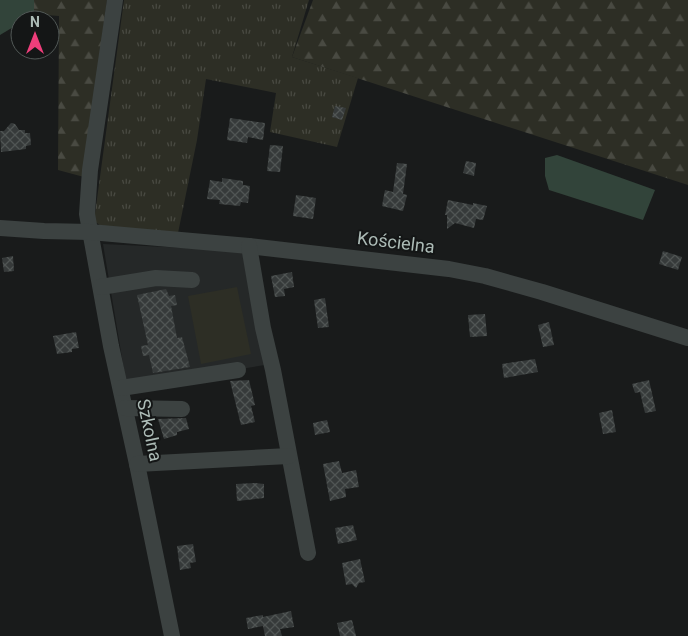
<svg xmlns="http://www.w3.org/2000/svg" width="688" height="636" viewBox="0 0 688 636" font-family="Roboto,sans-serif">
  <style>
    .built { fill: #252828 }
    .grass { fill: url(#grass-tufts) }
    .forest { fill: url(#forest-firs) }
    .garden { fill: #2d2e25 }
    .water { fill: #32443a }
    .building { fill: url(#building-cross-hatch) }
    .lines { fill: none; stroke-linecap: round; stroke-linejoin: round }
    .minor { stroke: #3c4241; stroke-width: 16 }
    .labels { text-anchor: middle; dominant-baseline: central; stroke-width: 4; stroke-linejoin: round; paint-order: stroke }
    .street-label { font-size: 18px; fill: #acbbb6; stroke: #141616 }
  </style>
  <defs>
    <pattern id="grass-tufts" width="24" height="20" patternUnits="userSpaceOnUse" patternTransform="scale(1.25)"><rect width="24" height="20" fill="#2d2e25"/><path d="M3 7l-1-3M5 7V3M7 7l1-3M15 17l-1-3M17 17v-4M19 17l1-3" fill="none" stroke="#494a42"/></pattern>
    <pattern id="forest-firs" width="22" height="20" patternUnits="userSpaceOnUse" patternTransform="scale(1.25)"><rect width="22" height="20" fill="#2d2e25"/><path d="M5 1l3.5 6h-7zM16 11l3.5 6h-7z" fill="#494a42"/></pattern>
    <pattern id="building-cross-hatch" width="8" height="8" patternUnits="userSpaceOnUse" patternTransform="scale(1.25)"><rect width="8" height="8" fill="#363a3a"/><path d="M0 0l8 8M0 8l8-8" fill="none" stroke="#505554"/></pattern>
  </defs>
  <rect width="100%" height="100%" fill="#191b1b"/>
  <polygon class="built" points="103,244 250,251 271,364 127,388"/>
  <polygon class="grass" points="124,0 309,0 292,57 358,78 337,147 270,132 276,93 206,79 197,140 178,233 104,228 94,221"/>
  <g class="forest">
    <polygon points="34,0 107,0 84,177 58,170 59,16 34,14"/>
    <polygon points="313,0 688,0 688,185 292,57"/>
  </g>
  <polygon class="garden" points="237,287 251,354 201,364 188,296"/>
  <g class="water">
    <polygon points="0,0 34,0 34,14 25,20 20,20 20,23 0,35"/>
    <polygon points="557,155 655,190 643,220 549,190 545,176 545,158"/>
  </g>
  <g class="building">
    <polygon points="335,106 346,108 342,120 332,117"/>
    <polygon points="230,118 265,123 263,140 248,137 247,143 227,140"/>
    <polygon points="11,123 15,124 19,130 25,130 25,133 30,133 31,145 26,146 26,149 1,152 0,131 4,131"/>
    <polygon points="270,145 283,146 280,172 267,171"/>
    <polygon points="466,161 476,163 474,176 463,173"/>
    <polygon points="397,163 407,164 403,194 407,195 403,211 382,206 385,190 393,192"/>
    <polygon points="222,178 243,181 243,185 250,186 248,203 241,202 240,206 219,204 220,200 207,199 210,180 222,182"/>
    <polygon points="296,195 316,198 313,219 293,216"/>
    <polygon points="448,200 473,205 473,203 487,206 483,220 476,219 474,228 455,223 447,229 447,215 445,215"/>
    <polygon points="663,251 682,257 678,270 659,264"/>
    <polygon points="13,256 14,271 4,272 2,258"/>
    <polygon points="292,272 294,287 284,289 285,296 275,297 271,276"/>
    <polygon points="166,289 169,296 175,295 177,305 171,306 177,338 182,337 190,367 153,373 149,355 143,356 141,346 148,345 137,295"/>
    <polygon points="325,298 329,327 318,328 314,300"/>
    <polygon points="485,314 487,336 470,337 468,315"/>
    <polygon points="549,322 554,345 543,347 538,325"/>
    <polygon points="76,332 79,348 72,349 72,352 57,354 53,336"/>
    <polygon points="535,359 538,372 504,378 502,364"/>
    <polygon points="249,380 255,405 251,406 255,422 241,425 230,381"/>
    <polygon points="649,380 656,411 645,413 640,392 635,393 632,384"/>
    <polygon points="612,410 616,432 603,434 599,413"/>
    <polygon points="186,418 189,429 177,432 177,435 164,439 158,419"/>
    <polygon points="327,420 330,432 315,435 313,423"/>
    <polygon points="339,461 342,473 356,470 359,487 345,489 346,497 330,501 323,464"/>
    <polygon points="255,483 264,484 264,498 237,501 236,484"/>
    <polygon points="353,525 357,540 338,544 335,528"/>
    <polygon points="193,544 196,562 190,563 191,568 180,570 177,546"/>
    <polygon points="360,559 365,582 359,583 356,588 352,584 346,585 342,563"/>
    <polygon points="291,611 294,627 280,629 282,636 265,636 263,626 248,629 246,618 263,615 263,617"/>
    <polygon points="352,620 356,636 340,636 337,623"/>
  </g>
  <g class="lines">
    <g class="minor">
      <polyline points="115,0 90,170 87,214 111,346 137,464 172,636"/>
      <polyline points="0,228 44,231 90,232 249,246 449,269 485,276 542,292 688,338"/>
      <polyline points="249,246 263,328 273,370 308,553"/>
      <polyline points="101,287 156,278 192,280"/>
      <polyline points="121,388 238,370"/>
      <polyline points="125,408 182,409"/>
      <polyline points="137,464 289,456"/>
    </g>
  </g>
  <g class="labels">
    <g class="street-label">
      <text transform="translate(396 242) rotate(7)">Kościelna</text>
      <text transform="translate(150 430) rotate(78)">Szkolna</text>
    </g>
  </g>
  <g transform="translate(35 35)"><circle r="24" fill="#141616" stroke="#515856"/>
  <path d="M0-4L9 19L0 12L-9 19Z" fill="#ee3e7b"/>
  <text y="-8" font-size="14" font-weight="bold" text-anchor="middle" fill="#acbbb6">N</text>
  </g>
</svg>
